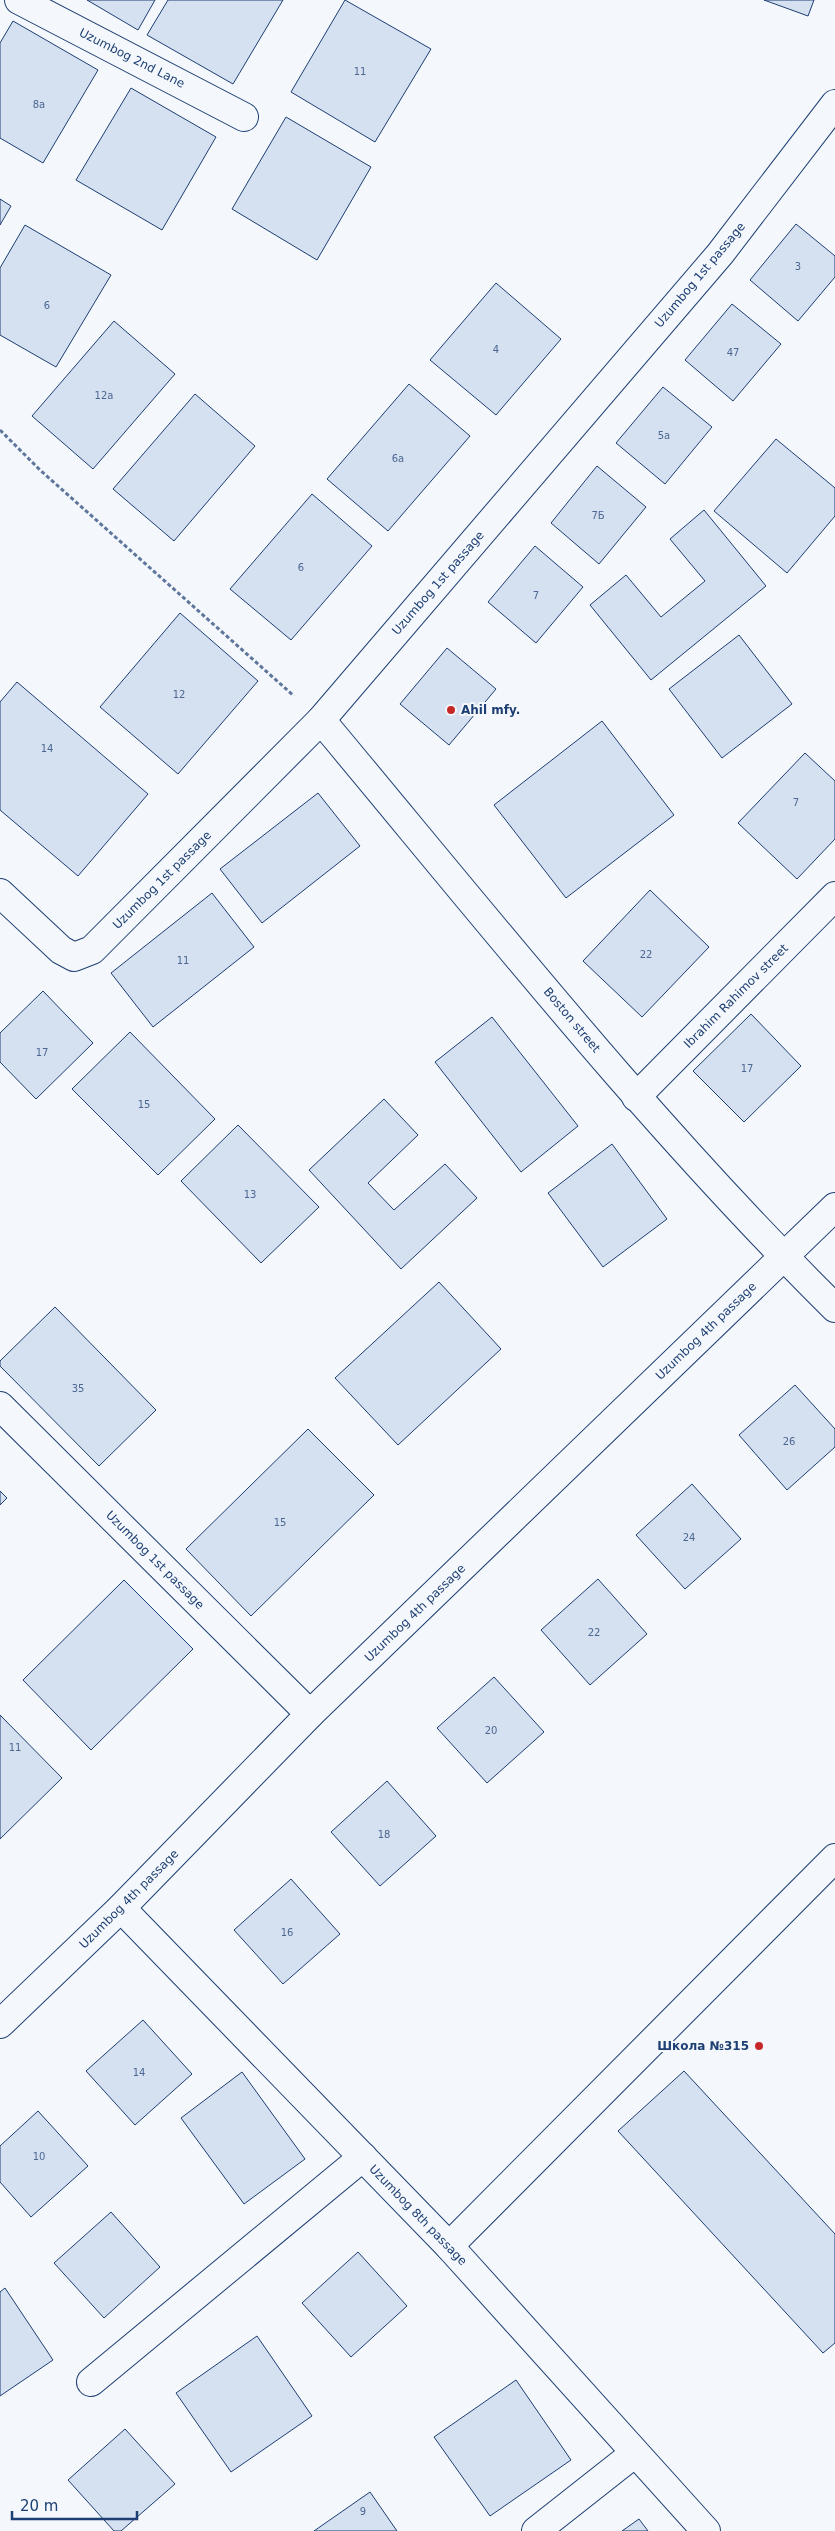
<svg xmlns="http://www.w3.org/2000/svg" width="835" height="2531" viewBox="0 0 835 2531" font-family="'DejaVu Sans',sans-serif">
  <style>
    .building { fill: #d5e0f0; stroke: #1d3f73 }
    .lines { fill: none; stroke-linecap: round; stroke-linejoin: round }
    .minor-casing { stroke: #1d3f73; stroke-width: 30 }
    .path { stroke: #5e769c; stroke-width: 3; stroke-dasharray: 4 2.5; stroke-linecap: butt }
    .minor { stroke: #f4f7fb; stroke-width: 28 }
    .poi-dot { fill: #c62828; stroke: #f4f7fb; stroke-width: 2 }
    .labels { text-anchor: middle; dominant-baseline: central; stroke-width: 4; stroke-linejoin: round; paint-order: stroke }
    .number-label { font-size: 10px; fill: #4b6792 }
    .street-label { font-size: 12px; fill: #1d3f73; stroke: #f4f7fb }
    .poi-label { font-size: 12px; font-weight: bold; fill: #1d3f73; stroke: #f4f7fb; text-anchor: start }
  </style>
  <rect width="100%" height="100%" fill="#f4f7fb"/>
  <g class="building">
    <polygon points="87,0 155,0 138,30"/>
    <polygon points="168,0 283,0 233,84 147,35"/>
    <polygon points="345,0 431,49 375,142 291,92"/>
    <polygon points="764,0 814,0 808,16"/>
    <polygon points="13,21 98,70 43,163 0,138 0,43"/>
    <polygon points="131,88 216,137 162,230 76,180"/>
    <polygon points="286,117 371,167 317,260 232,209"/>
    <polygon points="0,199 11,206 0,225"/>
    <polygon points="796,224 835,256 835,277 798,321 750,280"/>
    <polygon points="25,225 111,275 56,367 0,335 0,268"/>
    <polygon points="496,283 561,339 496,415 430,360"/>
    <polygon points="732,304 781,344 733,401 685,360"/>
    <polygon points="114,321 175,374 93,469 32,416"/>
    <polygon points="409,384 470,436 388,531 327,479"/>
    <polygon points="663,387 712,427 665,484 616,443"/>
    <polygon points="195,394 255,446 174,541 113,489"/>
    <polygon points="776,439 835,488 835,516 787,573 714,511"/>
    <polygon points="597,466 646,507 599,564 551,523"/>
    <polygon points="312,494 372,546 291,640 230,589"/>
    <polygon points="704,510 766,586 651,680 590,605 626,575 661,617 705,581 670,539"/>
    <polygon points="535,546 583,587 536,643 488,602"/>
    <polygon points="180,613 258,681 178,774 100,707"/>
    <polygon points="739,635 792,704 722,758 669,689"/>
    <polygon points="447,648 496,689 449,745 400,704"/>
    <polygon points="17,682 148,794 78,876 0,810 0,702"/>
    <polygon points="602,721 674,815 566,898 494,805"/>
    <polygon points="805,753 835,781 835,839 797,879 738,823"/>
    <polygon points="318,793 360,846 262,923 220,869"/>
    <polygon points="650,890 709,947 642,1017 583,961"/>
    <polygon points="212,893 254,947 153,1027 111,973"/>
    <polygon points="43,991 93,1043 36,1099 0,1062 0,1033"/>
    <polygon points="751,1014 801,1066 744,1122 693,1071"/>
    <polygon points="492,1017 578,1126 521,1172 435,1062"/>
    <polygon points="130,1032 215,1119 158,1175 72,1089"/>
    <polygon points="384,1099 418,1135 368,1183 394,1210 445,1164 477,1198 401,1269 309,1170"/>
    <polygon points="238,1125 319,1207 261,1263 181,1181"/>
    <polygon points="612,1144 667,1219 603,1267 548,1193"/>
    <polygon points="439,1282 501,1349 398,1445 335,1378"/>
    <polygon points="55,1307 156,1410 99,1466 0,1366 0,1361"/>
    <polygon points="795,1385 835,1429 835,1447 787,1490 739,1435"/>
    <polygon points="308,1429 374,1495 251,1616 186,1549"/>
    <polygon points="692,1484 741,1539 685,1589 636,1535"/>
    <polygon points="0,1491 7,1498 0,1505"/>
    <polygon points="598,1579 647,1634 590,1685 541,1630"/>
    <polygon points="124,1580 193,1649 91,1750 23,1680"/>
    <polygon points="494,1677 544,1732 487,1783 437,1728"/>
    <polygon points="0,1715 62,1778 0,1839"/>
    <polygon points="387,1781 436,1836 380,1886 331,1832"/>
    <polygon points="291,1879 340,1934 283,1984 234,1930"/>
    <polygon points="143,2020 192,2074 135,2125 86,2071"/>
    <polygon points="684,2071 835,2234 835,2343 823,2353 618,2131"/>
    <polygon points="242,2072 305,2159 244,2204 181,2118"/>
    <polygon points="38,2111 88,2166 31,2217 0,2182 0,2146"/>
    <polygon points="111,2212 160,2267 104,2318 54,2263"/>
    <polygon points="358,2252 407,2306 351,2357 302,2303"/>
    <polygon points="5,2288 53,2360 0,2396 0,2292"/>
    <polygon points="257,2336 312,2416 231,2472 176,2393"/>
    <polygon points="516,2380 571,2460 490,2516 434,2437"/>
    <polygon points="125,2429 175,2484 121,2531 114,2531 68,2480"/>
    <polygon points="370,2492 397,2531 314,2531"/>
    <polygon points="639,2519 648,2531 622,2531"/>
  </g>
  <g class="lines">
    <defs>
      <g id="minor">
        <polyline points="19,0 244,117"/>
        <path d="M321 720C488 920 650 1125 835 1308"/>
        <polyline points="0,893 61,950 74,957 92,950 321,720 720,254 835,104"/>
        <polyline points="636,1097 835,896"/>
        <polyline points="0,1406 310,1714"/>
        <polyline points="121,1908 449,2246 706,2531"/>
        <polyline points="0,2024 121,1908 310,1714 835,1207"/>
        <polyline points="449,2246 835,1858"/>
        <polyline points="91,2382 363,2157"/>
        <polyline points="536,2531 635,2453"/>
      </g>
    </defs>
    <use href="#minor" class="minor-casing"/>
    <polyline class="path" points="0,430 40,470 294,696"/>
    <use href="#minor" class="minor"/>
  </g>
  <g class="poi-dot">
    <circle cx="451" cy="710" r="5"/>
    <circle cx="759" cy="2046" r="5"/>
  </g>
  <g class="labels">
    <g class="number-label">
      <text x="360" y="71">11</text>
      <text x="39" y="104">8a</text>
      <text x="798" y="266">3</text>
      <text x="47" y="305">6</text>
      <text x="496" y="349">4</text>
      <text x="733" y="352">47</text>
      <text x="104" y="395">12a</text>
      <text x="664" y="435">5a</text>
      <text x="398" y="458">6a</text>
      <text x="598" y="515">7Б</text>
      <text x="301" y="567">6</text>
      <text x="536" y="595">7</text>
      <text x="179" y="694">12</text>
      <text x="47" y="748">14</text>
      <text x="796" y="802">7</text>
      <text x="646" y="954">22</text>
      <text x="183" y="960">11</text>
      <text x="42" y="1052">17</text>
      <text x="747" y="1068">17</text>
      <text x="144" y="1104">15</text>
      <text x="250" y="1194">13</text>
      <text x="78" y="1388">35</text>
      <text x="789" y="1441">26</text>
      <text x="280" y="1522">15</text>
      <text x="689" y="1537">24</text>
      <text x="594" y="1632">22</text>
      <text x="491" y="1730">20</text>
      <text x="15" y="1747">11</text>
      <text x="384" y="1834">18</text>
      <text x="287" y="1932">16</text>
      <text x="139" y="2072">14</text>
      <text x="39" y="2156">10</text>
      <text x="363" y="2511">9</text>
    </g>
    <g class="street-label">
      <text transform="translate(132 58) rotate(27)">Uzumbog 2nd Lane</text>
      <text transform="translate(700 275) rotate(-50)">Uzumbog 1st passage</text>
      <text transform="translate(438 583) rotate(-49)">Uzumbog 1st passage</text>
      <text transform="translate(162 880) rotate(-45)">Uzumbog 1st passage</text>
      <text transform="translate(736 996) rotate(-45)">Ibrahim Rahimov street</text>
      <text transform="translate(572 1020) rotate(50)">Boston street</text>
      <text transform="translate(706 1331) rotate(-44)">Uzumbog 4th passage</text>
      <text transform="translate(155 1560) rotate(45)">Uzumbog 1st passage</text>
      <text transform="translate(415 1613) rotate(-44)">Uzumbog 4th passage</text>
      <text transform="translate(129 1899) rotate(-45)">Uzumbog 4th passage</text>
      <text transform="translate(418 2215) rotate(46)">Uzumbog 8th passage</text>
    </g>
    <g class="poi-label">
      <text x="461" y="710">Ahil mfy.</text>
      <text x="749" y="2046" text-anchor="end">Школа №315</text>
    </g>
  </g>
  <path d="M12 2511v8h125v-8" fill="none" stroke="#1d3f73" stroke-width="2.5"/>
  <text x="20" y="2511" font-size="15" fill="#1d3f73" stroke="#f4f7fb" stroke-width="4" paint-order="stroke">20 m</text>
</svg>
